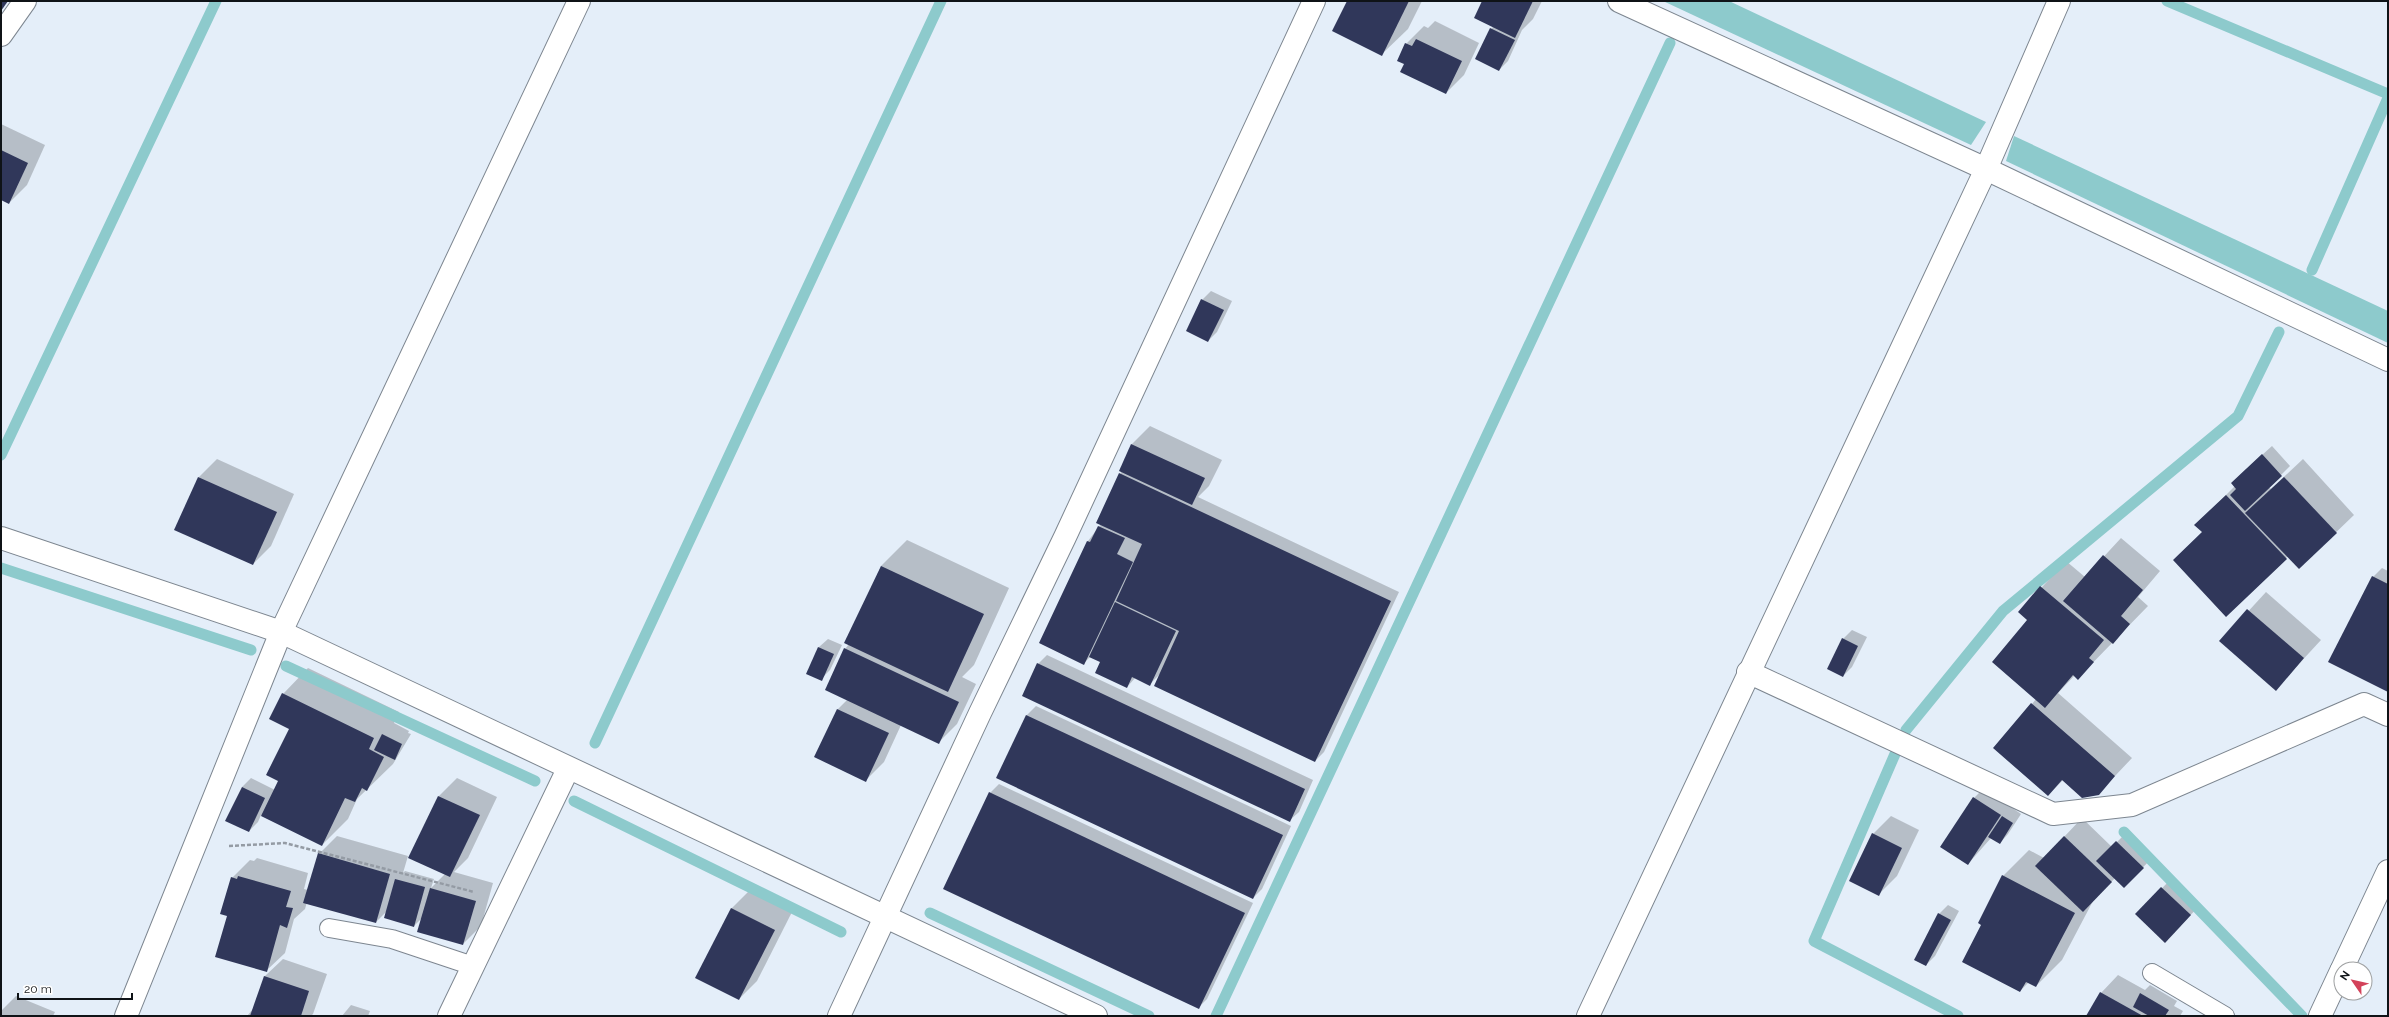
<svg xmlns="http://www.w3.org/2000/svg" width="2389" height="1017" viewBox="0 0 2389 1017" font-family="Raleway,sans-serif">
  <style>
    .water { fill: #8dcacc }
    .shadow { fill: #0003 }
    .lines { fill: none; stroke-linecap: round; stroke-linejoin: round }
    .stream { stroke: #8dcacc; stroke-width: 11 }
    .building { fill: #30375a }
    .lane-casing { stroke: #7d8690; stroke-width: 20 }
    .street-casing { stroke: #7d8690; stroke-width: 24 }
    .path { stroke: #949ba4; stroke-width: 2.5; stroke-dasharray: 4 2; stroke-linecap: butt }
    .lane { stroke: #fff; stroke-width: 18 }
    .street { stroke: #fff; stroke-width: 22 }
  </style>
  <rect width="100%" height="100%" fill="#e4eef9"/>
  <g class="water">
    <polygon points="1663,1 1729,1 1986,122 1971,145"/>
    <polygon points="2014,136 2388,311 2388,343 2006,161"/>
  </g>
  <g class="shadow">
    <polygon points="1348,1 1422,1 1408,29 1382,54"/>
    <polygon points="1484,1 1542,1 1533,19 1522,30 1508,61 1499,70 1491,29 1494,26"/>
    <polygon points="1435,21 1479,43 1464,75 1446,93 1405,64 1406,44 1424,26 1428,28"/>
    <polygon points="1,124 45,145 27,185 9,203 1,199"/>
    <polygon points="1211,291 1232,301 1217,332 1208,341 1202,300"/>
    <polygon points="1150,426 1222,460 1209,486 1198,497 1399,592 1324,752 1315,761 1160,674 1150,684 1136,677 1127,687 1101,661 1091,656 1084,663 1040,643 1088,541 1101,524 1132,444"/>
    <polygon points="2272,446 2290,466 2269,487 2271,489 2303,459 2354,515 2299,568 2288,556 2226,615 2203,532 2196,525 2235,486 2241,474"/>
    <polygon points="217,459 294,494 271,546 253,564 199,477"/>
    <polygon points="2121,538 2160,571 2138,597 2148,606 2078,678 2075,675 2058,693 2132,758 2098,794 2063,780 2048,795 2032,704 2036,699 2029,620 2019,612 2066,561 2085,577"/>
    <polygon points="907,540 1009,588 974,665 962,677 976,684 957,724 939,742 901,725 884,762 866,780 815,757 838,709 848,699 845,649 849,644 881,566"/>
    <polygon points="2382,568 2388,571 2388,691 2373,577"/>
    <polygon points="2266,592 2321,640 2276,689 2221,641"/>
    <polygon points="1852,630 1867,637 1852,667 1843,676 1843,639"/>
    <polygon points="828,639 842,645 830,670 821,679 819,647"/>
    <polygon points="1047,655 1313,780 1299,812 1290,820 1038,664"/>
    <polygon points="308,668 399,712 394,723 409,731 408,733 411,734 393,764 357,799 348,819 322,845 261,815 258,822 249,831 242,787 251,778 275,790 279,780 290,729 283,694"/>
    <polygon points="1036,706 1291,826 1262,889 1253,898 998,777 1027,715"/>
    <polygon points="457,778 497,797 468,858 454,872 493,883 481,926 463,944 422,918 414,926 387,911 376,922 307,902 305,909 294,919 285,953 267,970 228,915 232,878 250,860 254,861 257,858 308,873 304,889 308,890 319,854 337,836 408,856 403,873 405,871 434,879 431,888 445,874 410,857 439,796"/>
    <polygon points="1992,780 2018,797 2011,807 2021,814 2008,834 2000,843 1991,838 1968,864 1974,798"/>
    <polygon points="999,784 1253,903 1207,999 1198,1008 990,793"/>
    <polygon points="1891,816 1919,830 1897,876 1879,894 1873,834"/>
    <polygon points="2082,818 2112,847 2126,833 2152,858 2124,887 2115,878 2093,901 2062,960 2036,986 2029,982 2020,991 1982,925 2003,876 2029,850 2044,858"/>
    <polygon points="2171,879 2199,906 2174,933 2137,914"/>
    <polygon points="750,890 792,912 757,981 739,999 697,977 732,908"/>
    <polygon points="1948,905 1959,911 1935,956 1926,965 1939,914"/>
    <polygon points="283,959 327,974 313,1014 311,1016 247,1016 253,1009 265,976"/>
    <polygon points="2118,975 2145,990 2150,985 2177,1001 2174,1006 2183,1011 2180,1016 2087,1016 2101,993"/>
    <polygon points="16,996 55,1012 53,1016 1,1016 1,1011"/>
    <polygon points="351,1005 370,1011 368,1016 342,1016"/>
  </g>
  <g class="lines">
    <g class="stream">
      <polyline points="2167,1 2388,94"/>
      <polyline points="2312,270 2388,98"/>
      <polyline points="1,455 216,1"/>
      <polyline points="1,568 251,650"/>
      <polyline points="286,666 535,781"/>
      <polyline points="1906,730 2003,611 2238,416 2279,332"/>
      <polyline points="595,743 941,1"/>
      <polyline points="1895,754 1814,941 1958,1016"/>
      <polyline points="574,801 841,932"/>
      <polyline points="2124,832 2302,1016"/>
      <polyline points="930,913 1149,1016"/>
      <polyline points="1216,1016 1670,43"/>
    </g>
  </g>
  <g class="building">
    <polygon points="1,1 8,1 1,11"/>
    <polygon points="1347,1 1409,1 1382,56 1332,31"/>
    <polygon points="1482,1 1533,1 1515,38 1474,18"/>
    <polygon points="1490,28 1515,40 1499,71 1475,59"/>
    <polygon points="1416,39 1462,61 1446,94 1400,72 1404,64 1397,61 1405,43 1412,46"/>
    <polygon points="1,150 28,163 9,204 1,200"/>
    <polygon points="1201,299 1224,310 1208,342 1186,331"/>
    <polygon points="1131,444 1205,478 1192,505 1119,471"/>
    <polygon points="2262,454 2282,476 2245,511 2230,495 2236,489 2231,483"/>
    <polygon points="1119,473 1391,601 1315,762 1154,686 1179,631 1116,601 1142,544 1096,523"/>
    <polygon points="198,477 277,512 253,565 174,530"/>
    <polygon points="2284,477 2337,533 2299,569 2245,513"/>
    <polygon points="2226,495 2287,559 2226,617 2173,560 2202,532 2194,525"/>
    <polygon points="1098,526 1125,538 1117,554 1133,562 1084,665 1039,643 1087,541 1090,542"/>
    <polygon points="2103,555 2143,590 2121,616 2130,624 2113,644 2063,601"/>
    <polygon points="881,566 984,614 948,692 844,643"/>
    <polygon points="2372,576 2388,584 2388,692 2328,662"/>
    <polygon points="2040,586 2104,640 2089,658 2094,662 2078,680 2073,675 2045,708 1992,662 2027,620 2018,612"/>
    <polygon points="1115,602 1176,631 1150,686 1132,677 1127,688 1095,673 1100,662 1089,657"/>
    <polygon points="2247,609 2304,658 2276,691 2219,641"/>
    <polygon points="1842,638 1858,646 1843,677 1827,669"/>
    <polygon points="818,647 834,654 822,681 806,674"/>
    <polygon points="844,648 959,702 939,744 825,690"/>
    <polygon points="1037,663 1305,789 1290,822 1022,696"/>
    <polygon points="282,693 374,738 369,749 384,757 367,791 362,788 355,802 345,798 322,846 261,816 278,781 266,775 289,729 269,719"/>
    <polygon points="2031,703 2115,776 2099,795 2082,798 2062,780 2048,796 1993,748"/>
    <polygon points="837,709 889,733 866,782 814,757"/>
    <polygon points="1026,715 1283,835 1253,899 996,778"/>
    <polygon points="382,734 402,744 395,760 374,750"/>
    <polygon points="242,787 265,798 249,832 225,821"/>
    <polygon points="989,792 1245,913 1199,1009 943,889"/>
    <polygon points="438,796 480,815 450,877 408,858"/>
    <polygon points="1973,797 2001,815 1968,865 1940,847"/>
    <polygon points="2002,816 2013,823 2000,844 1988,837"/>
    <polygon points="1872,833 1902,848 1879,896 1849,881"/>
    <polygon points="2064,836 2112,882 2083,912 2035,866"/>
    <polygon points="2116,841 2144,868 2124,888 2096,861"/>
    <polygon points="318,853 390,874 376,923 303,903"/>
    <polygon points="2002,875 2075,913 2036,987 2026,982 2020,992 1962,962 1981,925 1978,923"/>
    <polygon points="238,876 291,891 286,907 293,908 287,928 280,925 267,972 215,957 227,916 220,914 231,877 237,879"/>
    <polygon points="395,879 425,887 414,927 384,918"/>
    <polygon points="2161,887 2191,915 2165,943 2135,914"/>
    <polygon points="430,888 476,901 463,945 417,932"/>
    <polygon points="731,908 775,930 739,1000 695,978"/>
    <polygon points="1938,913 1951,920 1926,966 1914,960"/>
    <polygon points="264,976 309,991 301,1016 250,1016"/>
    <polygon points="2100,992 2143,1016 2086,1016"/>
    <polygon points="2140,993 2169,1010 2165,1016 2149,1016 2133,1007"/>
  </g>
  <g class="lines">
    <defs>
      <g id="lane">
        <polyline points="329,928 392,939 473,966"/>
        <polyline points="2152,973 2225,1016"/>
      </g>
      <g id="street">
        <polyline points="1619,1 1986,169 2388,360"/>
        <polyline points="1,35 25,1"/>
        <polyline points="1,538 281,632 1096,1016"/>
        <polyline points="1748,672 2053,814 2132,805 2364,704 2388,715"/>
        <polyline points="2342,969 2388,871"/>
        <polyline points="126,1016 281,632 579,1"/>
        <polyline points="449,1016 568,769"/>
        <polyline points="839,1016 980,713 1065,537 1314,1"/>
        <polyline points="1588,1016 1986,169 2059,1"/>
        <polyline points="2320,1016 2341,971"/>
      </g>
    </defs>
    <use href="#lane" class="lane-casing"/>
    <use href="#street" class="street-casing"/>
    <polyline class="path" points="229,846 285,843 474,892"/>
    <use href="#lane" class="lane"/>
    <use href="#street" class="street"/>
  </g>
  <rect width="2389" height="1017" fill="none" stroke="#0f1317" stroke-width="4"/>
  <g transform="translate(2353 981) rotate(304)"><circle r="19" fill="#ffffff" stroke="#9fa1a2"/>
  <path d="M0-3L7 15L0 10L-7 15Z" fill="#d3425a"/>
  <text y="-6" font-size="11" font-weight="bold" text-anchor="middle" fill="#0f1317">N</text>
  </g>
  <path d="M18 993v6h114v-6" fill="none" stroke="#0f1317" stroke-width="2"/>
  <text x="24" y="993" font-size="12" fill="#0f1317" stroke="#ffffff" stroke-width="3" paint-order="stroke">20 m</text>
</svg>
